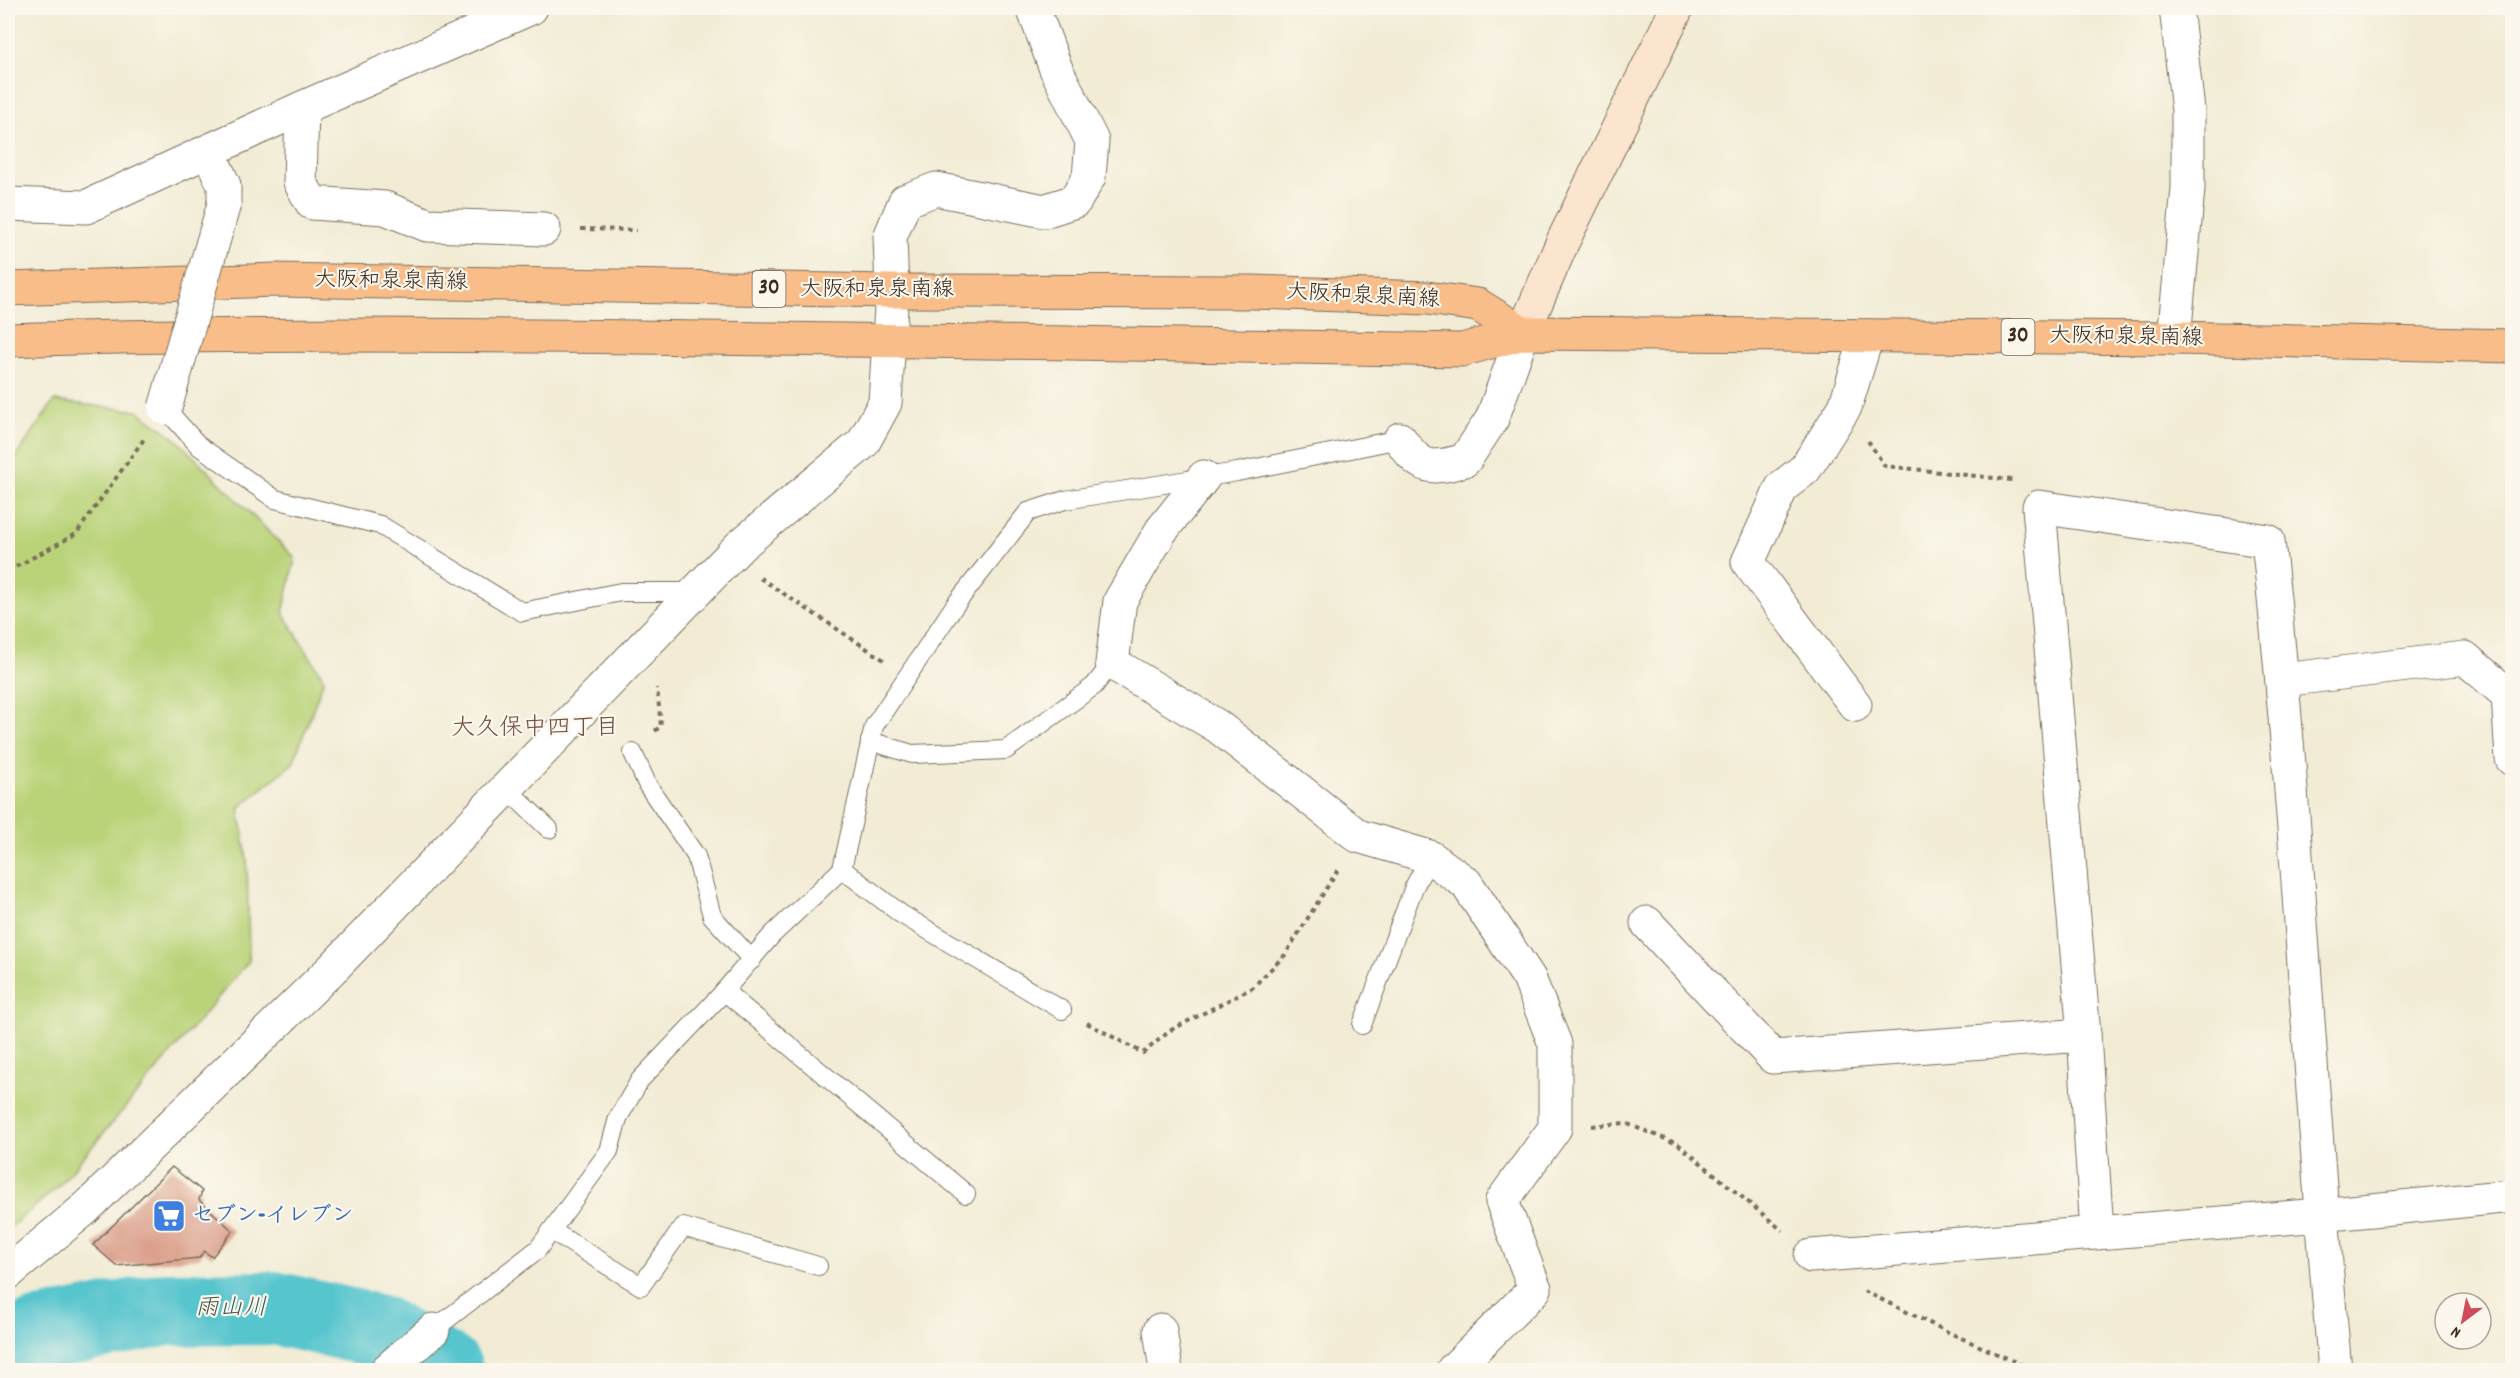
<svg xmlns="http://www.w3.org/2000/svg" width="2520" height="1378" viewBox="0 0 2520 1378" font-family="Dekko,'Klee One',sans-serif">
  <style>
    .green { fill: #b9d378; stroke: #7a7e4b; stroke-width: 1.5 }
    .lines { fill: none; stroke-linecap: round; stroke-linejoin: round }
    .river { stroke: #57c5ce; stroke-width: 74 }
    .building { fill: #d6927b }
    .lane-casing { stroke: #7b6e5e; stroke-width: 20 }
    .street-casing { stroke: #7b6e5e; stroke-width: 35 }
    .secondary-casing { stroke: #7b6e5e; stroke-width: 35 }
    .primary-casing { stroke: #7b6e5e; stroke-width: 35 }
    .path { stroke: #7b6e5e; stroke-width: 4; stroke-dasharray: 4.5 4.5; stroke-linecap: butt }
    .lane { stroke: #fff; stroke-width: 18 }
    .street { stroke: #fff; stroke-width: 33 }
    .secondary { stroke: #fce5cf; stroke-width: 33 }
    .primary { stroke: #f8bd88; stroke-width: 33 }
    .street-bridge-casing { stroke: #7b6e5e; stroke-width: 35; stroke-linecap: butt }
    .street-bridge { stroke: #fff; stroke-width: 33 }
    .labels { text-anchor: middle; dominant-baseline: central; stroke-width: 4.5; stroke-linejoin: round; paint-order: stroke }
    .shield { fill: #fbf7ec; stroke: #75685c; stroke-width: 1.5 }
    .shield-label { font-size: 21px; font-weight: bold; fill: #3b2a1e }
    .street-label { font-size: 22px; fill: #3b2a1e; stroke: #fbf7ec }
    .shop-label { font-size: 22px; font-weight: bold; fill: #366cbe; stroke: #fbf7ec; text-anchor: start }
    .neighbourhood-label { font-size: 24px; fill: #714e3f; stroke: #fbf7ec }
    .water-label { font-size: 24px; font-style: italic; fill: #435853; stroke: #fbf7ec }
  </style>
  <rect width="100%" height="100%" fill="#fbf7ec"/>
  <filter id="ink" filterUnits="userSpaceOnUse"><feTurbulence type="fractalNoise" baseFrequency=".0167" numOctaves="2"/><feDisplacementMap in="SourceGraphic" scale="12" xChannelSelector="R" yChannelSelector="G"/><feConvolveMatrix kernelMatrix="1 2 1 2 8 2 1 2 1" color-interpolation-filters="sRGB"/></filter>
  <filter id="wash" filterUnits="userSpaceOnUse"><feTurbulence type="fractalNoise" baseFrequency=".008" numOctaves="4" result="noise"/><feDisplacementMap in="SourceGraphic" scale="24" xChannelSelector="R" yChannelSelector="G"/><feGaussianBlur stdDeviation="1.35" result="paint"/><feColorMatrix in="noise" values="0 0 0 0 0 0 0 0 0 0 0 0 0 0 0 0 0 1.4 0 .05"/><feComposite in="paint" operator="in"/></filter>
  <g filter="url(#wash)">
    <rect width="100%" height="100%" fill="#f2ecd5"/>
    <polygon class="green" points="54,401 138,411 174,437 295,558 283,613 324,679 293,763 239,808 247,859 249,961 58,1187 8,1229 8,468"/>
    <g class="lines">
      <polyline class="river" points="8,1345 45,1334 166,1309 274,1308 377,1331 446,1370"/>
    </g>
    <g id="blocks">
      <polygon class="building" points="172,1167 202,1191 199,1200 233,1231 212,1257 204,1251 199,1258 117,1266 93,1245"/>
    </g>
  </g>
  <g filter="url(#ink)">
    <use href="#blocks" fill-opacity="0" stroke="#7b6e5e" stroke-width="1.5"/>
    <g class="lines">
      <defs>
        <g id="lane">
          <polyline points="165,408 199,446 275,499 380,525 522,612 621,592 695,592"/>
          <polyline points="870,741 912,754 1006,750 1094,686 1112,663"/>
          <polyline points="633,753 648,786 696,856 712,916 752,960"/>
          <polyline points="506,788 549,829"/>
          <polyline points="842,869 901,914 1062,1010"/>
          <polyline points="724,991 966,1194"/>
          <polyline points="1362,1025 1414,887 1430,857"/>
          <polyline points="552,1231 641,1286 683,1227 818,1266"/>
          <polyline points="433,1330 538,1249 609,1151 618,1118 640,1080 719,997 772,935 842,869 874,726 955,605 1028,512 1065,500 1237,472 1400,439"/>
        </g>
        <g id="street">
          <polyline points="302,108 300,182 312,203 385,208 427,225 544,229"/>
          <polyline points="208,151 224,185 224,204"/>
          <polyline points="8,204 86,207 302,108 531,8"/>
          <polyline points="2174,338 2188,189 2188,110 2176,8"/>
          <path d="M1400 439C1421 470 1431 470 1465 460L1492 419 1523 333"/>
          <polyline points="1204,477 1161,531 1120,601 1112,663 1217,726 1358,836 1430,857 1466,883 1529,978 1555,1044 1555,1128 1502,1201 1535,1289 1453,1370"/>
          <polyline points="2283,680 2465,658 2508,695 2512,759"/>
          <polyline points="1855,705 1748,562 1782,487 1805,469 1845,407 1867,336"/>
          <polyline points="1647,923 1773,1057 2084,1035"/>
          <path d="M2097 1232 2084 1035 2039 507 2268 541C2298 817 2310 1094 2335 1370"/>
          <polyline points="1811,1256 2321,1215 2512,1196"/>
          <polyline points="8,1273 86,1208 334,967 740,546 863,443 885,403 892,291 890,237 905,201 936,189 1044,211 1075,201 1089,177 1092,141 1056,69 1033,8"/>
          <polyline points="1160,1330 1166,1370"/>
          <polyline points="387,1370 433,1330"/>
        </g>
        <polyline id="secondary" points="1523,333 1563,241 1677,8"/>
        <g id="primary">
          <polyline points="8,289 275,280 892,291 1253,292 1427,298 1478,305 1523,333"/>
          <path d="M8 340C217 333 427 335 636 337 911 340 1187 345 1462 350L1523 333 2174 338 2512 346"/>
        </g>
      </defs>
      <use href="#lane" class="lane-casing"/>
      <use href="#street" class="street-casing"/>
      <use href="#secondary" class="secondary-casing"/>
      <use href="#primary" class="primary-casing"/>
      <g class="path">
        <polyline points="581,229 636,230"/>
        <polyline points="1868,441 1885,466 2012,480"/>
        <polyline points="8,571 76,534 144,439"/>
        <polyline points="760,578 884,660"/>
        <polyline points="655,731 661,726 657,688"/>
        <polyline points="1087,1023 1143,1053 1171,1030 1252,988 1285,955 1339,868"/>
        <polyline points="1592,1126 1625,1123 1678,1144 1783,1231"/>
        <polyline points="1864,1291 1952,1334 2034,1370"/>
      </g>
      <use href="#lane" class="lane"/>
      <use href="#street" class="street"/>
      <use href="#secondary" class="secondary"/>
      <use href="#primary" class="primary"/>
      <defs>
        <polyline id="street-bridge" points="165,408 224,204"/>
      </defs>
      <use href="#street-bridge" class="street-bridge-casing"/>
      <use href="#street-bridge" class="street-bridge"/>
    </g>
  </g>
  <defs>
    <symbol id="supermarket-square" viewBox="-11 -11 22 22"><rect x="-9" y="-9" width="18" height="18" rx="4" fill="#3f7fe0" stroke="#fbf7ec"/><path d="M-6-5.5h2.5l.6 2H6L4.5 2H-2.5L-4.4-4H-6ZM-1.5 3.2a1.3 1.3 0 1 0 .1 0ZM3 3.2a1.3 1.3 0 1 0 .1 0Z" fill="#fff"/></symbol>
  </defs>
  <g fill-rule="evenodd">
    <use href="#supermarket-square" x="150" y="1197" width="38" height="38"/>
  </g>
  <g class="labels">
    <g class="shield">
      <rect x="752.5" y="271" width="33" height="36" rx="4.5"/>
      <rect x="2001.5" y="319" width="33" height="36" rx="4.5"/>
    </g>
    <g class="shield-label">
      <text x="769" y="289">30</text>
      <text x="2018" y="337">30</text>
    </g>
    <g class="street-label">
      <text transform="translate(391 282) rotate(1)">大阪和泉泉南線</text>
      <text x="877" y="290">大阪和泉泉南線</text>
      <text transform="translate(1363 297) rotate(3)">大阪和泉泉南線</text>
      <text transform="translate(2126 338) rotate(1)">大阪和泉泉南線</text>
    </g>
    <g class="shop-label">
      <text x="192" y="1216">セブン-イレブン</text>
    </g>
    <g class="neighbourhood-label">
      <text x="535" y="729">大久保中四丁目</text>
    </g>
    <g class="water-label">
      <text x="231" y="1309">雨山川</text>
    </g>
  </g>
  <rect width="2520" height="1378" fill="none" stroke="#fbf7ec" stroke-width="30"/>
  <g transform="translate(2463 1321) rotate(212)"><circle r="28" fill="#fbf7ec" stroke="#aea59a" stroke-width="1.5"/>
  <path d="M0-4.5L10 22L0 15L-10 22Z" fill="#d1495b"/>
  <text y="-9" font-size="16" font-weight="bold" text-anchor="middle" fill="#3b2a1e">N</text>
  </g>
</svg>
